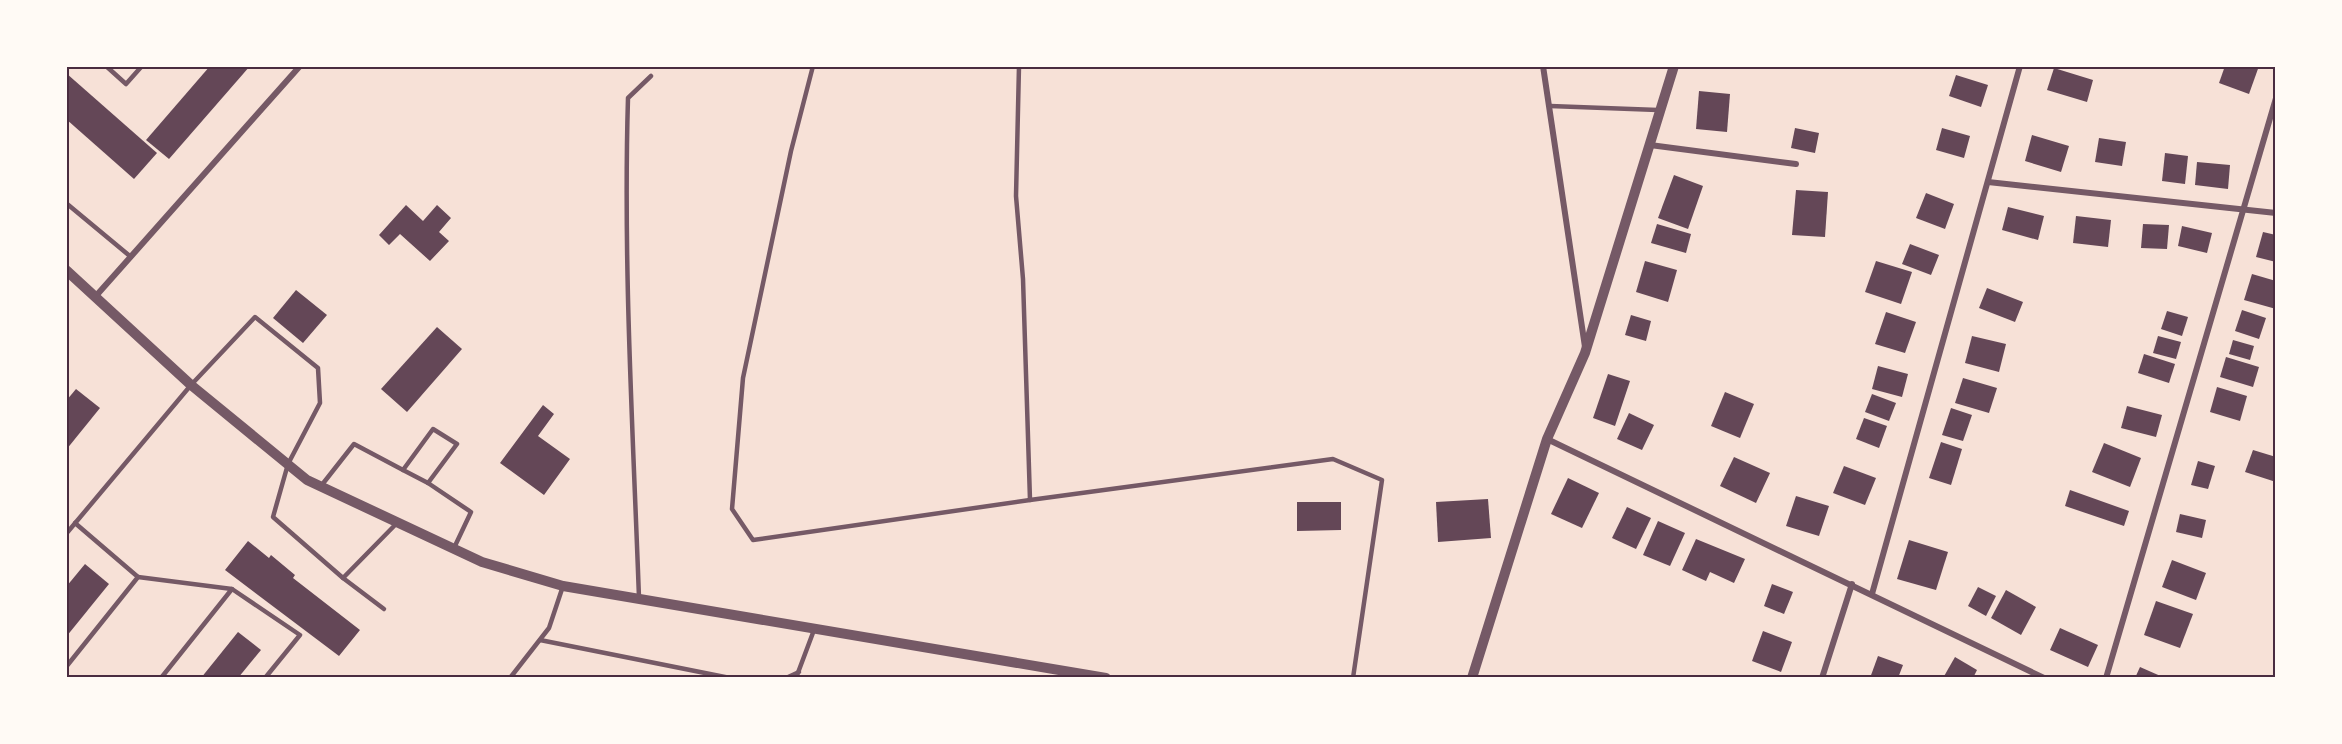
<svg xmlns="http://www.w3.org/2000/svg" width="2342" height="744" viewBox="0 0 2342 744" font-family="'Work Sans',sans-serif">
  <style>
    .building { fill: #644757 }
    .lines { fill: none; stroke-linecap: round; stroke-linejoin: round }
    .service { stroke: #755966; stroke-width: 4.5 }
    .minor { stroke: #755966; stroke-width: 6 }
    .tertiary { stroke: #755966; stroke-width: 10 }
    .neatline { fill: none; stroke: #4a2c40; stroke-width: 2 }
  </style>
  <rect width="100%" height="100%" fill="#f7e1d7"/>
  <g class="building">
    <polygon points="210,66 250,66 169,159 146,140"/>
    <polygon points="2225,66 2259,66 2249,94 2219,83"/>
    <polygon points="2054,68 2093,80 2087,102 2047,90"/>
    <polygon points="66,73 157,153 134,179 66,119"/>
    <polygon points="1956,75 1988,85 1981,107 1949,96"/>
    <polygon points="1699,91 1730,94 1727,132 1696,129"/>
    <polygon points="1795,128 1819,133 1815,153 1791,148"/>
    <polygon points="1942,128 1970,136 1964,158 1936,150"/>
    <polygon points="2032,135 2069,146 2061,172 2025,161"/>
    <polygon points="2099,138 2126,142 2122,166 2095,162"/>
    <polygon points="2165,153 2188,156 2185,184 2162,181"/>
    <polygon points="2197,162 2230,165 2228,189 2195,185"/>
    <polygon points="1674,175 1703,186 1688,229 1658,218"/>
    <polygon points="1796,190 1828,192 1825,237 1792,235"/>
    <polygon points="1926,193 1954,204 1945,229 1916,218"/>
    <polygon points="406,205 423,221 437,205 451,218 439,232 449,241 430,261 400,234 389,245 379,235"/>
    <polygon points="2008,207 2044,216 2038,240 2002,230"/>
    <polygon points="2076,216 2111,220 2108,247 2073,243"/>
    <polygon points="1657,224 1691,234 1686,253 1651,243"/>
    <polygon points="2143,224 2169,225 2167,249 2141,248"/>
    <polygon points="2182,226 2212,233 2207,253 2178,246"/>
    <polygon points="2263,232 2276,235 2276,262 2256,257"/>
    <polygon points="1910,244 1939,255 1931,275 1902,264"/>
    <polygon points="1645,261 1677,270 1668,302 1636,292"/>
    <polygon points="1876,261 1912,272 1901,304 1865,292"/>
    <polygon points="2252,274 2276,281 2276,309 2244,300"/>
    <polygon points="1987,288 2023,302 2015,322 1979,308"/>
    <polygon points="296,290 327,315 303,343 273,318"/>
    <polygon points="2242,310 2266,318 2259,339 2235,331"/>
    <polygon points="2167,311 2188,317 2182,336 2161,329"/>
    <polygon points="1886,312 1916,322 1905,353 1875,344"/>
    <polygon points="1631,315 1651,321 1646,341 1625,335"/>
    <polygon points="437,327 462,349 407,412 381,389"/>
    <polygon points="1972,336 2006,344 1999,372 1965,363"/>
    <polygon points="2158,336 2181,342 2176,359 2153,353"/>
    <polygon points="2233,340 2254,346 2250,360 2229,354"/>
    <polygon points="2144,354 2175,364 2169,383 2138,373"/>
    <polygon points="2226,357 2259,367 2253,387 2220,377"/>
    <polygon points="1878,366 1908,374 1902,397 1872,389"/>
    <polygon points="1608,374 1630,381 1615,426 1593,418"/>
    <polygon points="1963,378 1997,388 1989,413 1955,403"/>
    <polygon points="2217,387 2247,396 2240,421 2210,412"/>
    <polygon points="76,389 100,408 66,450 66,401"/>
    <polygon points="1725,392 1754,404 1740,438 1711,426"/>
    <polygon points="1872,394 1896,403 1889,421 1865,412"/>
    <polygon points="543,405 554,414 538,436 570,459 544,495 500,463"/>
    <polygon points="2127,406 2162,415 2156,437 2121,428"/>
    <polygon points="1951,408 1972,415 1963,441 1942,435"/>
    <polygon points="1629,413 1654,425 1642,450 1617,439"/>
    <polygon points="1864,418 1887,426 1879,448 1856,439"/>
    <polygon points="1941,442 1962,449 1951,485 1929,478"/>
    <polygon points="2104,443 2141,458 2130,487 2092,472"/>
    <polygon points="2253,450 2276,457 2276,482 2245,472"/>
    <polygon points="1734,457 1770,473 1756,503 1720,486"/>
    <polygon points="2198,461 2215,466 2208,489 2191,485"/>
    <polygon points="1844,466 1876,478 1865,505 1833,493"/>
    <polygon points="1568,478 1599,493 1582,528 1551,514"/>
    <polygon points="2070,490 2129,511 2124,526 2065,506"/>
    <polygon points="1796,496 1829,506 1819,536 1786,526"/>
    <polygon points="1488,499 1491,538 1438,542 1436,502"/>
    <polygon points="1297,502 1341,502 1341,530 1297,531"/>
    <polygon points="1627,507 1651,518 1636,549 1612,538"/>
    <polygon points="2180,514 2206,520 2202,538 2176,532"/>
    <polygon points="1658,521 1685,533 1670,566 1643,555"/>
    <polygon points="1696,539 1745,559 1734,583 1710,572 1706,581 1682,570"/>
    <polygon points="1909,540 1948,552 1936,590 1897,579"/>
    <polygon points="248,541 269,558 271,555 295,575 293,578 360,630 339,656 225,570"/>
    <polygon points="2172,560 2206,573 2196,600 2162,587"/>
    <polygon points="85,564 109,584 66,637 66,587"/>
    <polygon points="1772,584 1793,592 1784,614 1764,606"/>
    <polygon points="1978,587 1996,596 1986,616 1968,606"/>
    <polygon points="2006,590 2036,607 2021,635 1991,618"/>
    <polygon points="2156,601 2193,614 2180,648 2144,635"/>
    <polygon points="2060,628 2098,645 2088,667 2050,650"/>
    <polygon points="1763,631 1792,642 1781,672 1752,661"/>
    <polygon points="238,632 261,650 238,678 201,678"/>
    <polygon points="1878,656 1903,665 1898,678 1870,678"/>
    <polygon points="1955,657 1977,670 1973,678 1943,678"/>
    <polygon points="2140,667 2165,678 2135,678"/>
  </g>
  <g class="lines">
    <g class="service">
      <polyline points="106,66 126,84 142,66"/>
      <polyline points="813,66 791,151 743,378 732,509 753,540 1030,500"/>
      <polyline points="1019,66 1016,196 1023,279 1030,500 1333,459 1382,480 1353,678"/>
      <polyline points="1550,106 1658,110"/>
      <polyline points="66,203 131,257"/>
      <polyline points="403,470 428,483"/>
      <polyline points="321,486 354,444 403,470 433,429 457,444 428,483 471,512 454,548"/>
      <polyline points="66,534 191,385 255,317 318,368 320,403 288,464 273,517 343,578 396,524"/>
      <polyline points="138,577 232,589 161,678"/>
      <polyline points="343,578 384,609"/>
      <polyline points="232,589 300,635 265,678"/>
      <path d="M639 598C633 431 623 264 628 98L651 76"/>
      <polyline points="540,640 730,678"/>
      <polyline points="66,667 138,577 75,523"/>
      <polyline points="510,678 549,628 563,586"/>
      <polyline points="786,678 799,672"/>
      <polyline points="796,678 814,630"/>
    </g>
    <g class="minor">
      <polyline points="1543,66 1585,347"/>
      <polyline points="1650,145 1796,164"/>
      <polyline points="1988,182 2276,213"/>
      <polyline points="95,297 300,66"/>
      <polyline points="1547,439 2044,678"/>
      <polyline points="1872,594 2020,66"/>
      <polyline points="1822,678 1852,584"/>
      <polyline points="2106,678 2276,98"/>
    </g>
    <g class="tertiary">
      <polyline points="66,270 191,385 307,480 482,562 563,586 1106,678"/>
      <polyline points="1472,678 1547,439 1585,353 1674,66"/>
    </g>
  </g>
  <rect width="2342" height="744" fill="none" stroke="#fffaf5" stroke-width="135"/>
  <rect x="68" y="68" width="2206" height="608" class="neatline"/>
</svg>
